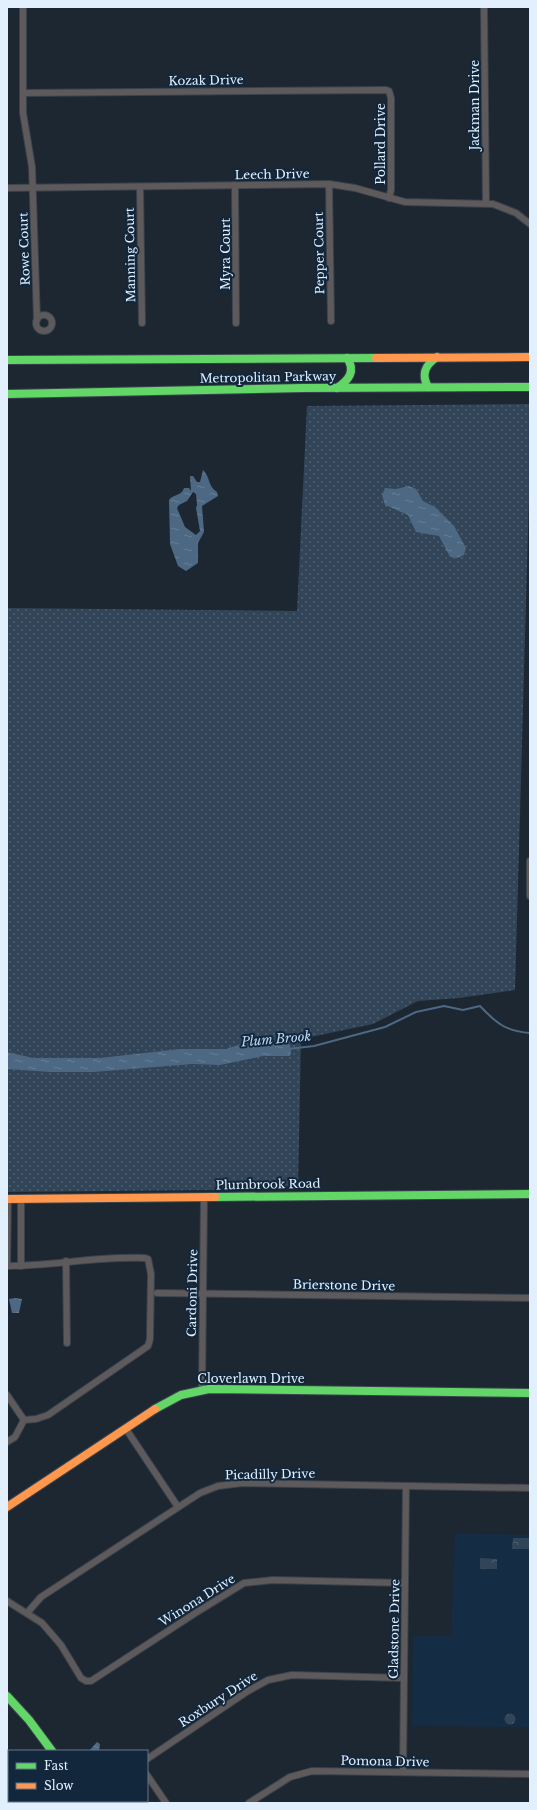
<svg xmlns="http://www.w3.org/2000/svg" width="537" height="1810" viewBox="0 0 537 1810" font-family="'Libre Baskerville',serif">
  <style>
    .built { fill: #142c44 }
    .grass { fill: url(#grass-dots) }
    .park { fill: url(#park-crowns) }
    .water { fill: url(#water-ripples); fill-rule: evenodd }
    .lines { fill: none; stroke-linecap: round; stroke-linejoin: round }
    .stream { stroke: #4d6883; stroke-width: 2 }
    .street-casing { stroke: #39434d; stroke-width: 8 }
    .fast-casing { stroke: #39434d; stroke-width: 10 }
    .slow-casing { stroke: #39434d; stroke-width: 10 }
    .street { stroke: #5e5a5c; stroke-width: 6 }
    .fast { stroke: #63d668; stroke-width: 8 }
    .slow { stroke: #ff974d; stroke-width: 8 }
    .labels { text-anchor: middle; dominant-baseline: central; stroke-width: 4; stroke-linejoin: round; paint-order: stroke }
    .street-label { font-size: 12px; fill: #e2f0fe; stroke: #12273c }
    .water-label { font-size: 13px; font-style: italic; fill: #bad7f5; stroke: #12273c }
  </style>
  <defs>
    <pattern id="grass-dots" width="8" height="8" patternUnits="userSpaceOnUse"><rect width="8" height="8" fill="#324558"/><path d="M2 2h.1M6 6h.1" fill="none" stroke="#4f6071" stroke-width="1.8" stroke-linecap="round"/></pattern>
    <pattern id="park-crowns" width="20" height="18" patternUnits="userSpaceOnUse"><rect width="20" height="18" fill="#324558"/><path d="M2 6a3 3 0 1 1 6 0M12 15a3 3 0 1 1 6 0" fill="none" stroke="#4f6071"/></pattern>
    <pattern id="water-ripples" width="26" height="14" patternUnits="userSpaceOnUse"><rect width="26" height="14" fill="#4d6883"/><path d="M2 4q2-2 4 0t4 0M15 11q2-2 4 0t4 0" fill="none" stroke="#667e96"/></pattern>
  </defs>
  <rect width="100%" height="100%" fill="#1c2732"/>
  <polygon class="built" points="455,1533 530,1535 530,1727 412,1726 413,1635 451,1636"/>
  <polygon class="grass" points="530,404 530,461 515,990 459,998 418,1001 373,1024 301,1039 298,1189 7,1192 7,608 297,611 307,406"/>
  <g class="park">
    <polygon points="513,1538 530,1538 530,1549 512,1549"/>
    <polygon points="480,1558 497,1559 497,1569 480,1569"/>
    <circle cx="510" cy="1719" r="5.5"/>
  </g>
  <g class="water">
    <path d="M203 470C210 476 208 487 217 492L218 496 202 506 204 532 198 543V563L186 571 178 566 170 544 169 500C173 494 182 496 184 488H189L191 491 190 476H193L197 482H200ZM193 492 196 494 197 505 196 508 200 531 196 535 185 527 177 508 179 505 187 501Z"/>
    <polygon points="409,486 416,489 423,501 435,507 454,526 466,548 464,555 457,558 450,557 439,536 416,532 408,515 385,505 382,495 385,488 396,489"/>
    <path d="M278 1041H287C291 1045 292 1051 290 1056H263L220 1065 192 1064 93 1072H50L7 1069V1052L33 1058H100L180 1049H226L247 1042Z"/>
    <polygon points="15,1298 22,1299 19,1313 12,1313 9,1299"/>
    <polygon points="97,1742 100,1744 99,1751 89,1751"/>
  </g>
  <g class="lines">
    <path class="stream" d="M288 1049 314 1046 385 1027 416 1012 444 1006 463 1010 480 1006C497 1024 506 1031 530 1033"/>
    <defs>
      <g id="street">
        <polyline points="23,7 23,113 32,167 37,320"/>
        <polyline points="484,7 486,203"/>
        <polyline points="23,93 386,90 389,91 391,98 391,190 389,198"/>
        <polyline points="329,184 331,321"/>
        <polyline points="235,185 236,323"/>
        <polyline points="140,187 142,323"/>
        <polyline points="7,188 329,184 355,188 405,202 493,204 516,213 530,224"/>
        <circle cx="44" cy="323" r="8"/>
        <polyline points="530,861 530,896"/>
        <polyline points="21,1199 21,1266"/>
        <polyline points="66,1261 67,1343"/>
        <path d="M7 1266C53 1266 98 1256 145 1258L148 1259 151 1274 150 1339 148 1346 48 1415 36 1419 24 1420 15 1437 7 1442"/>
        <polyline points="7,1266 8,1199"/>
        <polyline points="157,1293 530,1298"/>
        <polyline points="202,1389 204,1197"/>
        <polyline points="7,1395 24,1420"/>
        <polyline points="126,1429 178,1507"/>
        <polyline points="7,1601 42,1623 61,1645 81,1678 86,1681 91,1681 197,1612 244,1583 273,1580 405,1583"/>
        <polyline points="27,1613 41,1597 200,1493 218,1486 242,1483 530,1488"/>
        <polyline points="147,1759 248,1691 268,1680 292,1675 404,1678"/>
        <polyline points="403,1772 406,1486"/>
        <polyline points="147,1775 166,1803"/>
        <polyline points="249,1803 290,1777 312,1771 530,1774"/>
      </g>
      <g id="fast">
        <polyline points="7,360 376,358"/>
        <path d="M428 387C421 374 425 365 437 357"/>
        <path d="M337 388C349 380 356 371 347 358"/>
        <polyline points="7,394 303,388 530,387"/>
        <polyline points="215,1197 530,1194"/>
        <polyline points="155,1409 181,1395 209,1389 530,1393"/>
        <polyline points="7,1696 29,1720 52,1751"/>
        <polyline points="85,1801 86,1803"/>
      </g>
      <g id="slow">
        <polyline points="376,358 530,357"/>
        <polyline points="7,1199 215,1197"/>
        <polyline points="7,1507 155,1409"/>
      </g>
    </defs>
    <use href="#street" class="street-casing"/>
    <use href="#fast" class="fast-casing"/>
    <use href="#slow" class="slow-casing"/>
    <use href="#street" class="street"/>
    <use href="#fast" class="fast"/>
    <use href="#slow" class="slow"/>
  </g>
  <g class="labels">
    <g class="street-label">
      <text transform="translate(206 80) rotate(-1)">Kozak Drive</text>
      <text transform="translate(474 105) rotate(-90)">Jackman Drive</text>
      <text transform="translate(380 144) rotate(-90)">Pollard Drive</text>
      <text transform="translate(272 174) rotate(-1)">Leech Drive</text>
      <text transform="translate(24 249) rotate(-92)">Rowe Court</text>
      <text transform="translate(319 253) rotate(-91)">Pepper Court</text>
      <text transform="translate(225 254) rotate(-90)">Myra Court</text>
      <text transform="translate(130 255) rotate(-91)">Manning Court</text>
      <text transform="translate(268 377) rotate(-1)">Metropolitan Parkway</text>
      <text transform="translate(268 1184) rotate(-1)">Plumbrook Road</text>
      <text transform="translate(344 1285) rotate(1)">Brierstone Drive</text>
      <text transform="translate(192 1293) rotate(-89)">Cardoni Drive</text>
      <text x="251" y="1378">Cloverlawn Drive</text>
      <text transform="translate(270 1474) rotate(-1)">Picadilly Drive</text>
      <text transform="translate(197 1600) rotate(-32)">Winona Drive</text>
      <text transform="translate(394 1629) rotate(-89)">Gladstone Drive</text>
      <text transform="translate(218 1699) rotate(-33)">Roxbury Drive</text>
      <text transform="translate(385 1761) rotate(1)">Pomona Drive</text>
    </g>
    <g class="water-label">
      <text transform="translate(276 1039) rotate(-5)">Plum Brook</text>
    </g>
  </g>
  <rect width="537" height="1810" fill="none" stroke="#e2f0fe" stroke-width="16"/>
  <rect x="8" y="1750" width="140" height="52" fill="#12273c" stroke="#65778a"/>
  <rect x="16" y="1763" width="20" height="6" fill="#63d668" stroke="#65778a"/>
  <text x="44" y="1770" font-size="12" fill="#e2f0fe">Fast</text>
  <rect x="16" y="1783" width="20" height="6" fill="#ff974d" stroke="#65778a"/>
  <text x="44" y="1790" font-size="12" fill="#e2f0fe">Slow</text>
</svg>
